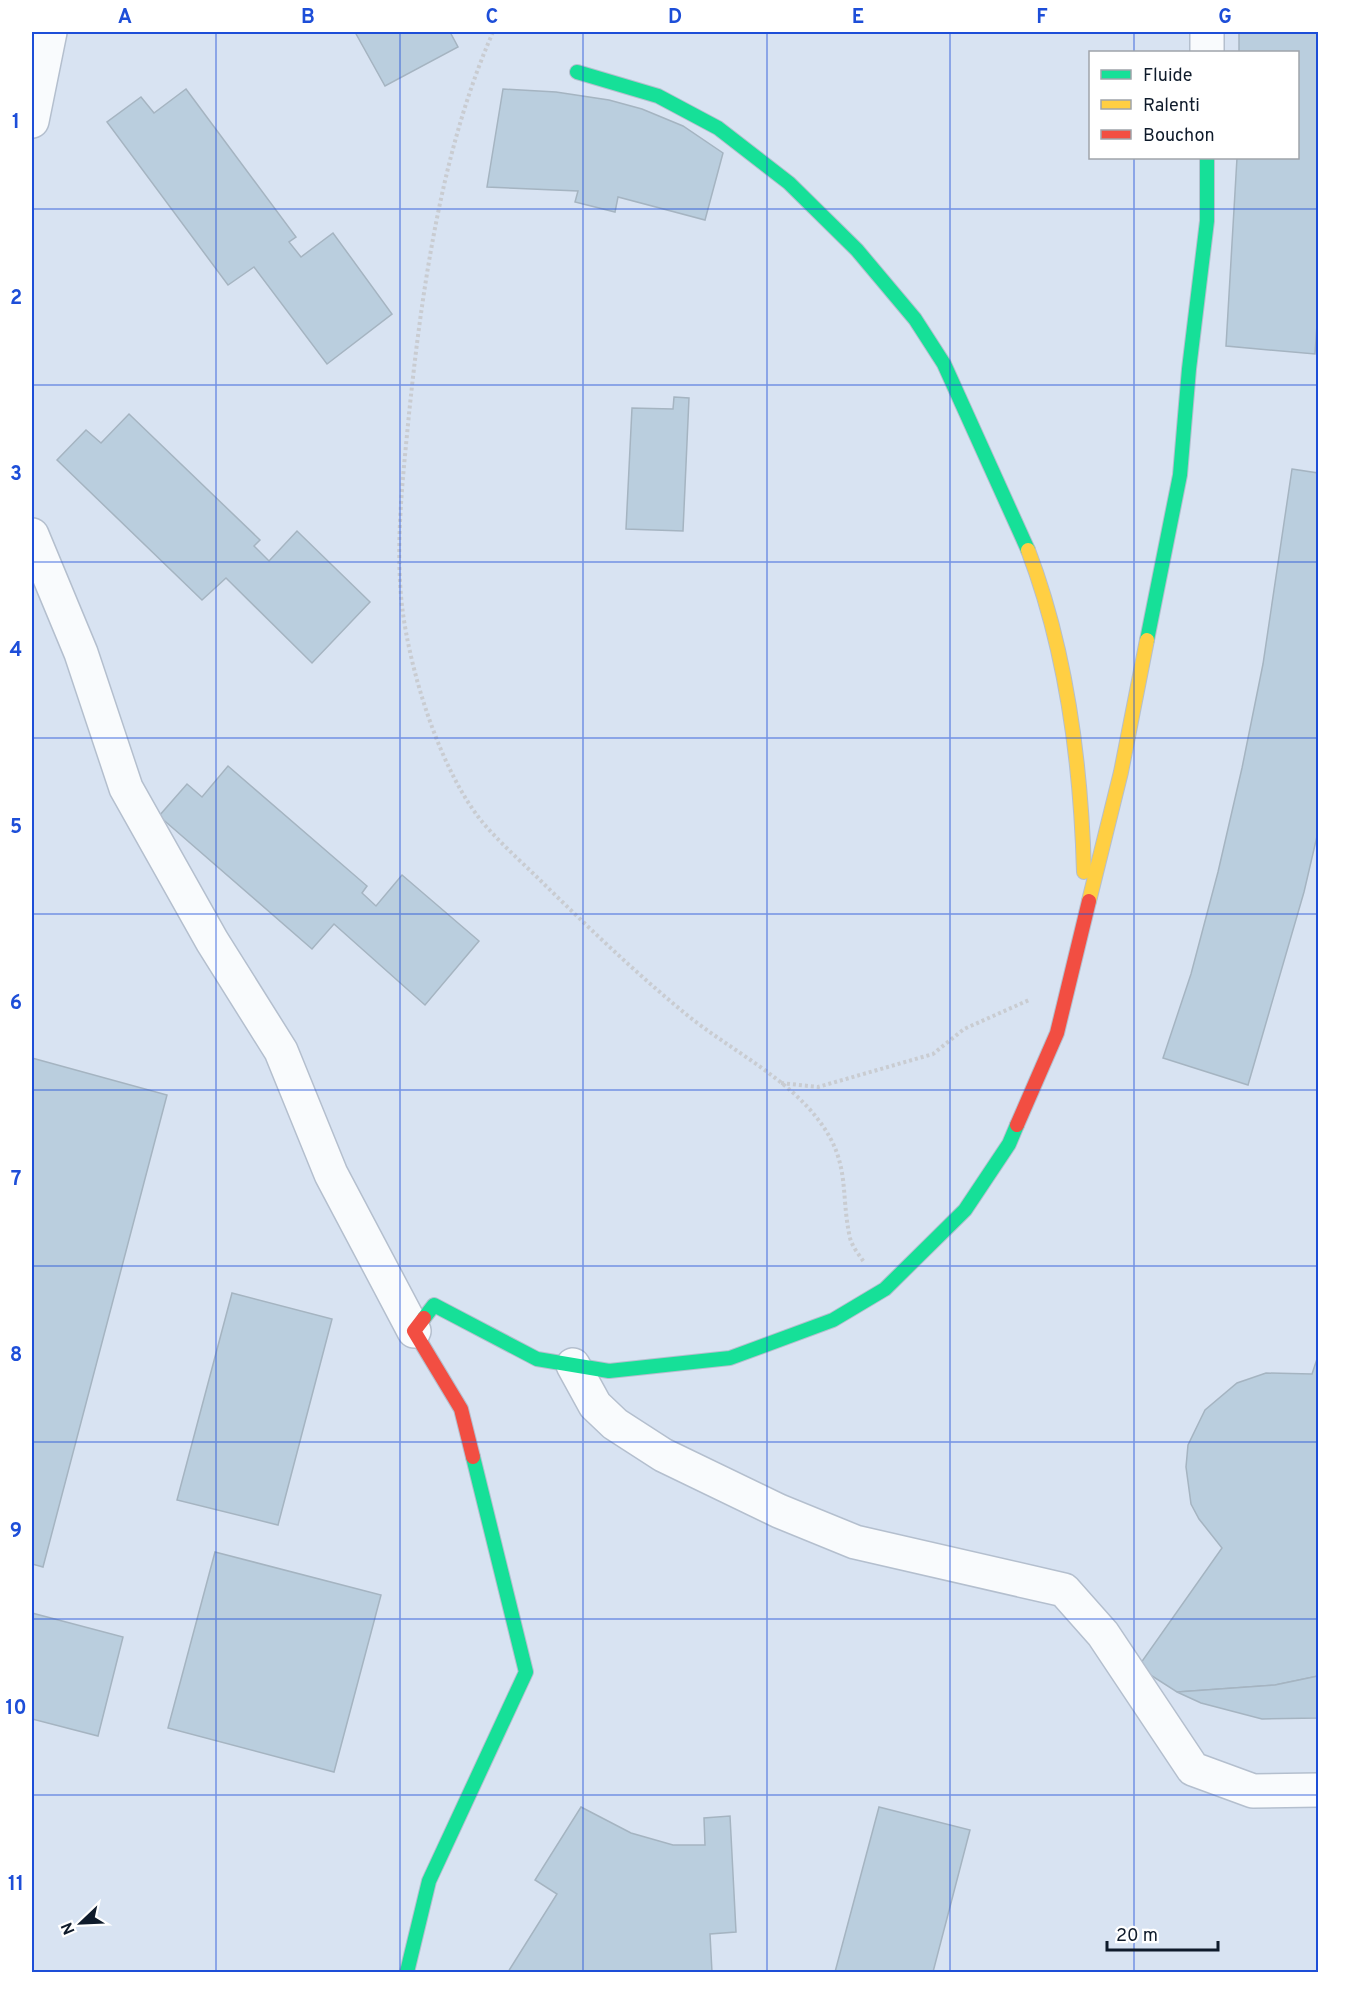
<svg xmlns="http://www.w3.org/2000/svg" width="1350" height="2004" viewBox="0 0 1350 2004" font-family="Overpass,sans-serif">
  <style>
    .building { fill: #bacede; stroke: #a5b4c1; stroke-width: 1.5 }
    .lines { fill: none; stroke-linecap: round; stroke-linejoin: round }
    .street-casing { stroke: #b4bfce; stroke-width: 36 }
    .fast-casing { stroke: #b4bfce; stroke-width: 16 }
    .slow-casing { stroke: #b4bfce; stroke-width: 16 }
    .jam-casing { stroke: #b4bfce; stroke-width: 16 }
    .path { stroke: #c9ccd1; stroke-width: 4; stroke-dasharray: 3 3; stroke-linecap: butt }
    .street { stroke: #f9fbfd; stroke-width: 33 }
    .fast { stroke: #16e098; stroke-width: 14 }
    .slow { stroke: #ffcf43; stroke-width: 14 }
    .jam { stroke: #f24e42; stroke-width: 14 }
    .grid { fill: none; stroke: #1d4ed8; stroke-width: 1.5; stroke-opacity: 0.55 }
    .neatline { fill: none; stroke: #1d4ed8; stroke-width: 2 }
    .grid-label { font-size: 20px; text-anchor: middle; font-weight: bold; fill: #1d4ed8 }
  </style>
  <rect width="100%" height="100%" fill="#d8e3f2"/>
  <g class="building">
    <polygon points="355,32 450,32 458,47 385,86"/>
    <polygon points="1239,32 1318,32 1318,309 1315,354 1226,346 1237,158 1298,158 1298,52 1239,52"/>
    <polygon points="186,89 296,237 289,242 301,257 333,233 392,314 327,364 254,267 228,285 107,122 141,97 154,113"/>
    <polygon points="503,89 556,92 609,100 642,109 683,126 723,153 705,220 618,197 615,212 575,202 578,191 487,187"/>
    <polygon points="674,397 689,398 683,531 626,529 632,408 673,409"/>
    <polygon points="129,414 260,540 254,546 269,561 297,531 370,602 312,663 226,578 202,600 57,460 86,430 101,443"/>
    <polygon points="1292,469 1318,473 1318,832 1304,892 1248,1085 1163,1058 1191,974 1218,872 1242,768 1263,664"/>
    <polygon points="228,766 367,886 362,893 376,906 402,875 479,941 425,1005 334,924 312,949 159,816 187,784 202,797"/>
    <polygon points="32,1058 167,1095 43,1567 32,1564"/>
    <polygon points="232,1293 332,1319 278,1525 177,1500"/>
    <polygon points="1318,1356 1318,1676 1275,1685 1177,1692 1138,1667 1222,1548 1199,1519 1191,1504 1186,1467 1188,1445 1205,1410 1237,1383 1266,1373 1312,1374"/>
    <polygon points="215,1552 381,1595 334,1772 168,1728"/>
    <polygon points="32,1613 123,1637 98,1736 32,1719"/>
    <polygon points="1318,1676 1318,1718 1262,1719 1201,1703 1177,1692 1275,1685"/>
    <polygon points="581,1807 631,1833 673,1845 705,1845 704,1818 730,1816 736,1932 710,1934 712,1972 508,1972 557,1894 535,1880"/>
    <polygon points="879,1807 970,1830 933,1972 835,1972"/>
  </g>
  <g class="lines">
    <defs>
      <g id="street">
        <polyline points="1207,32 1207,52"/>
        <polyline points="32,121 50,32"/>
        <polyline points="32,535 81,653 126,788 212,941 281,1051 331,1174 414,1331"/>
        <polyline points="573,1365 595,1405 615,1424 663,1455 779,1511 855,1542 1064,1590 1103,1634 1193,1769 1253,1791 1318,1790"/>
      </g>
      <g id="fast">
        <polyline points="577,72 658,96 718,128 789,183 857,250 915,319 944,364 1028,550"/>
        <polyline points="1147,640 1180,475 1189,369 1207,221 1207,158"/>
        <polyline points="424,1318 434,1305 537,1359 609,1371 730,1358 833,1320 885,1289 965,1210 1009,1144 1017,1125"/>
        <polyline points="407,1972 429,1881 526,1672 473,1457"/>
      </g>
      <g id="slow">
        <path d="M1028 550C1067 652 1081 763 1084 872"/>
        <polyline points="1089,901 1121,772 1147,640"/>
      </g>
      <g id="jam">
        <polyline points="1017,1125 1057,1033 1089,901"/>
        <polyline points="424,1318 414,1331 461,1409 473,1457"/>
      </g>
    </defs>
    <use href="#street" class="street-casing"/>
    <use href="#fast" class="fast-casing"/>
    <use href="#slow" class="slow-casing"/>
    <use href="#jam" class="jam-casing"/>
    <g class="path">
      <path d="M493 32C442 148 422 288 409 414 403 477 395 543 402 606 410 673 441 773 484 824 503 846 525 865 545 885 591 930 637 974 687 1015 729 1049 788 1078 820 1122 851 1164 840 1193 850 1238 852 1246 859 1255 864 1262"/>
      <polyline points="781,1083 818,1087 933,1054 964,1029 1029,1000"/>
    </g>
    <use href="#street" class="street"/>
    <use href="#fast" class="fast"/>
    <use href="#slow" class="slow"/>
    <use href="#jam" class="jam"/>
  </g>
  <path class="grid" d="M216 32V1972M400 32V1972M583 32V1972M767 32V1972M950 32V1972M1134 32V52M1134 158V1972M32 209H1318M32 385H1318M32 562H1318M32 738H1318M32 914H1318M32 1090H1318M32 1266H1318M32 1442H1318M32 1619H1318M32 1795H1318"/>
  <rect width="1350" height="2004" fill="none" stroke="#ffffff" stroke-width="66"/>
  <rect x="1089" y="51" width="210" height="108" fill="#ffffff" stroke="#9fa4aa" stroke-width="1.5"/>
  <rect x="1101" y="70" width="30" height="9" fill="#16e098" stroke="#9fa4aa" stroke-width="1.5"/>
  <text x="1143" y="81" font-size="18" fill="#0f1b2b">Fluide</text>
  <rect x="1101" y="100" width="30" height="9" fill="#ffcf43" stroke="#9fa4aa" stroke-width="1.5"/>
  <text x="1143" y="111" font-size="18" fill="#0f1b2b">Ralenti</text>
  <rect x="1101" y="130" width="30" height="9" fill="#f24e42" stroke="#9fa4aa" stroke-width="1.5"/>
  <text x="1143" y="141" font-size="18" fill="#0f1b2b">Bouchon</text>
  <g transform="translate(81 1923) rotate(247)" stroke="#ffffff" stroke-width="4.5" paint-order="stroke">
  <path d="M0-4.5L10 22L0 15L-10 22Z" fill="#0f1b2b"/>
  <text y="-9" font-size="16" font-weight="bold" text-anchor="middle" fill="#0f1b2b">N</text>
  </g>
  <path d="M1107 1941v9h111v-9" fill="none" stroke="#0f1b2b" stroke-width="3"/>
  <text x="1116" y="1941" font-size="18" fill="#0f1b2b" stroke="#ffffff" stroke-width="4.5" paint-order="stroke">20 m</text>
  <rect x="33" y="33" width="1284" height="1938" class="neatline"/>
  <g class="grid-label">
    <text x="125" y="23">A</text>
    <text x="308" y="23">B</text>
    <text x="492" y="23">C</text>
    <text x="675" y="23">D</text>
    <text x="858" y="23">E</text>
    <text x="1042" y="23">F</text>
    <text x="1225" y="23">G</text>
    <text x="16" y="128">1</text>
    <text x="16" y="304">2</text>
    <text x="16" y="480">3</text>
    <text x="16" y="656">4</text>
    <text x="16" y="833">5</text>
    <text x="16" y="1009">6</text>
    <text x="16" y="1185">7</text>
    <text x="16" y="1361">8</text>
    <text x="16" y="1537">9</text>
    <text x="16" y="1714">10</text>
    <text x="16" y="1890">11</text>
  </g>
</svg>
